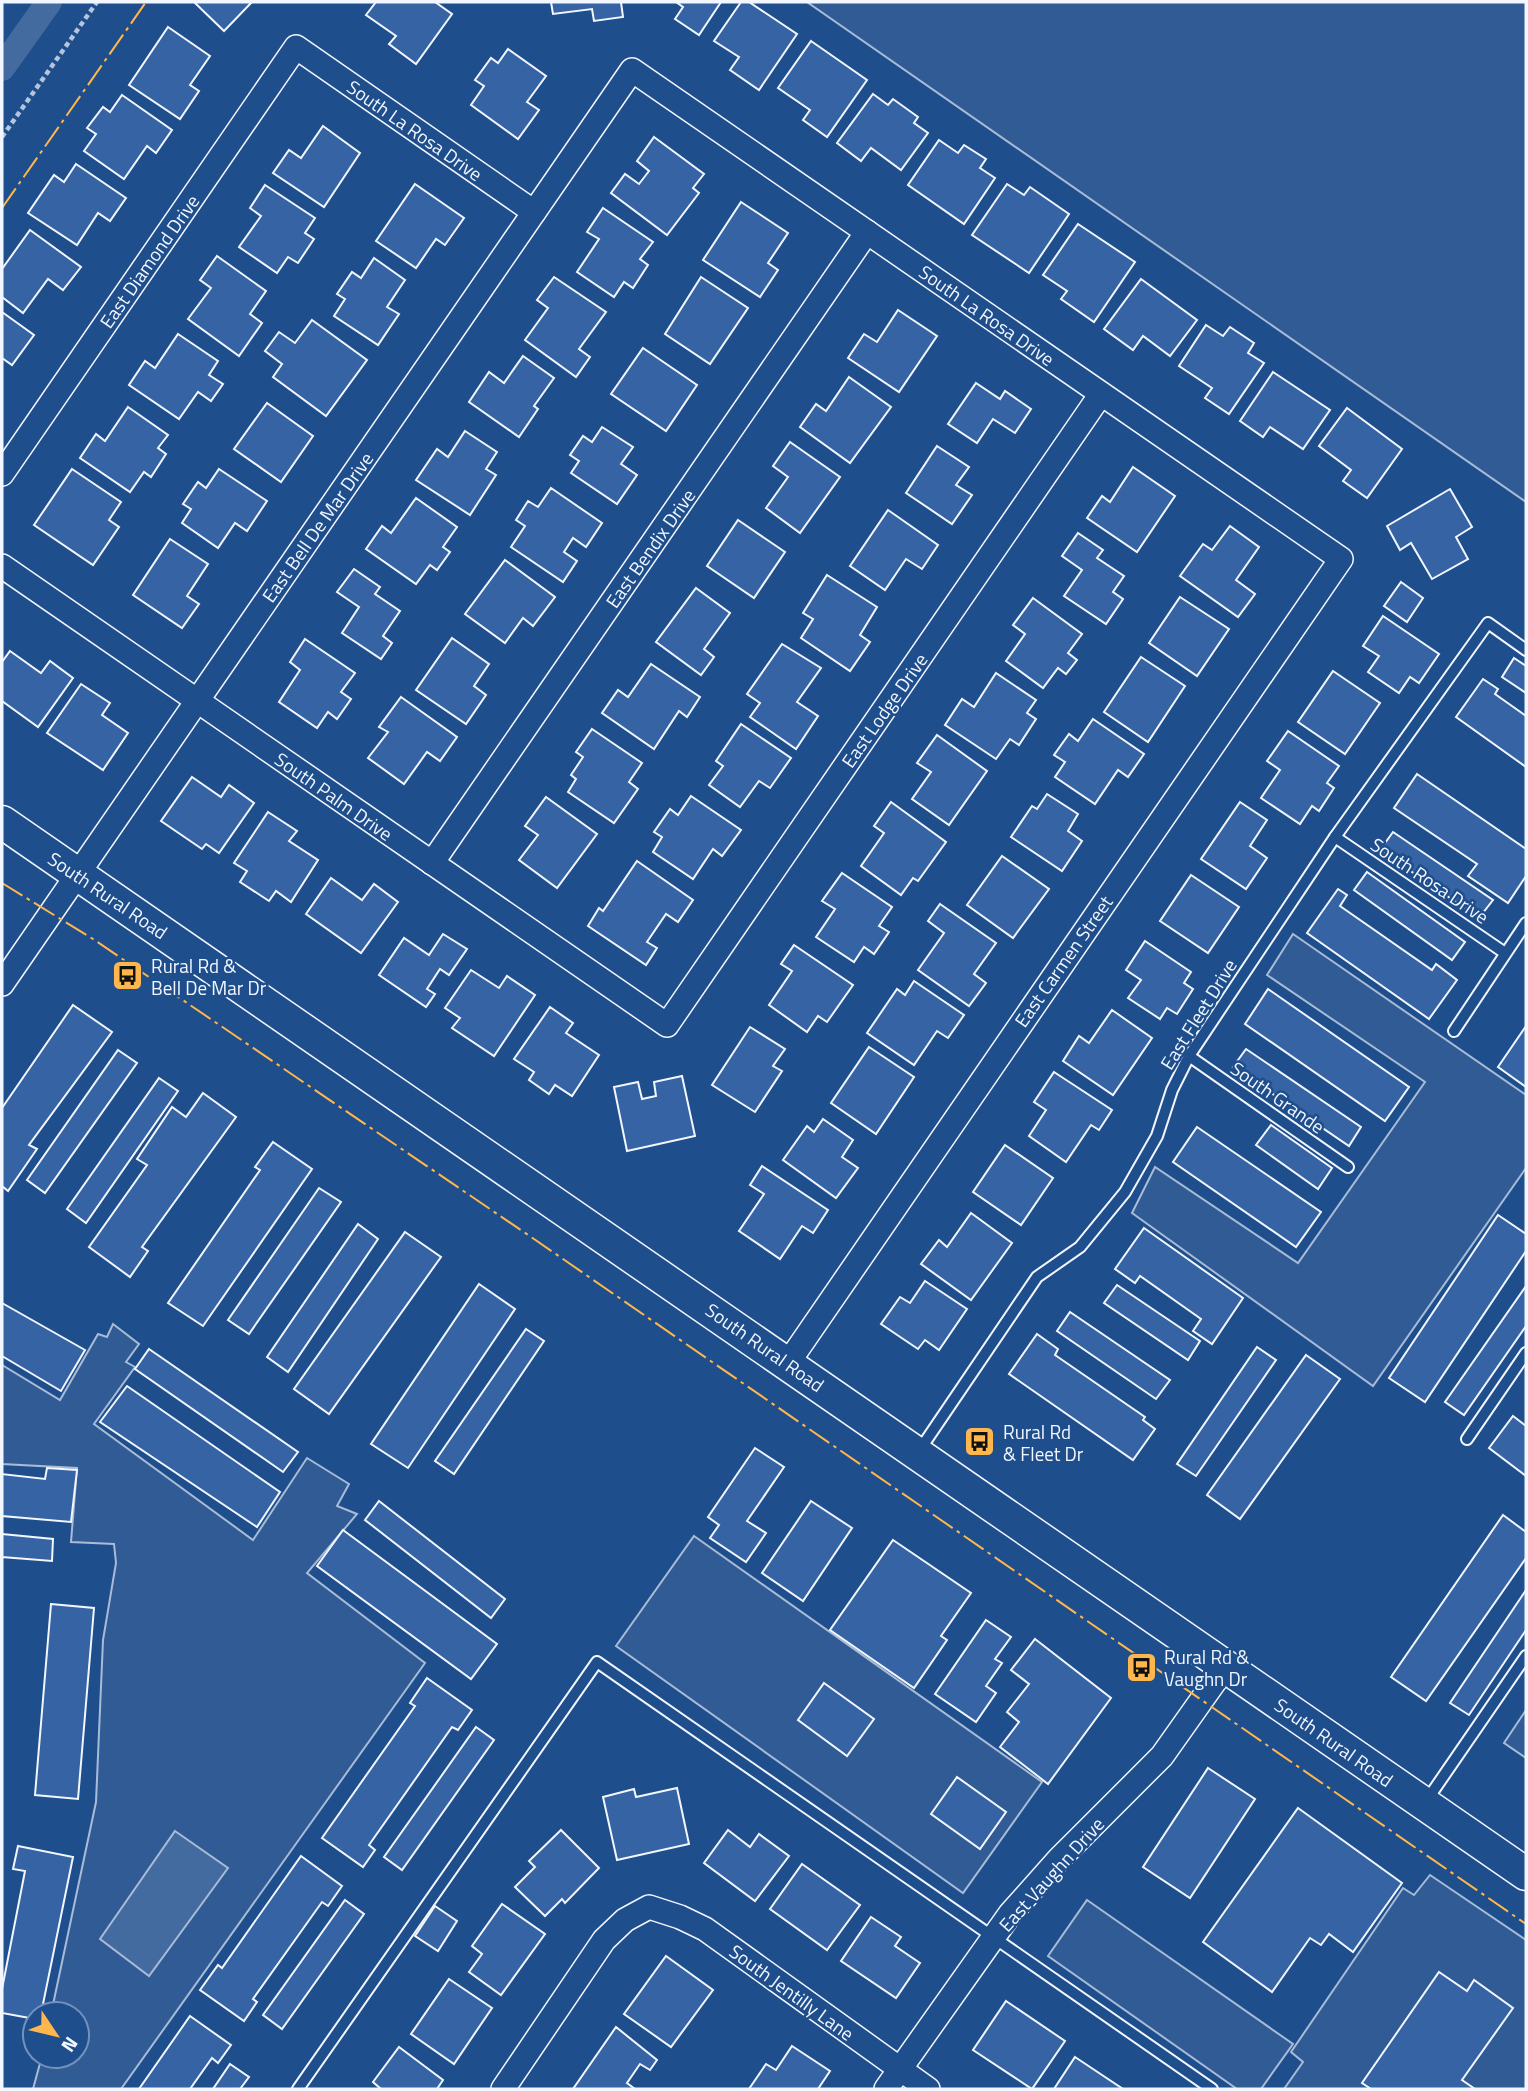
<svg xmlns="http://www.w3.org/2000/svg" width="1528" height="2091" viewBox="0 0 1528 2091" font-family="'Titillium Web',sans-serif">
  <style>
    .built { fill: #305b95; stroke: #a8bbd7; stroke-width: 2 }
    .water { fill: #446ba0; stroke: #a8bbd7; stroke-width: 2 }
    .lines { fill: none; stroke-linecap: round; stroke-linejoin: round }
    .canal { stroke: #446ba0; stroke-width: 26 }
    .building { fill: #3563a3; stroke: #f2f6ff; stroke-width: 2 }
    .service-casing { stroke: #f2f6ff; stroke-width: 14 }
    .minor-casing { stroke: #f2f6ff; stroke-width: 26 }
    .secondary-casing { stroke: #f2f6ff; stroke-width: 35 }
    .path { stroke: #b3c4dc; stroke-width: 4.5; stroke-dasharray: 5 3.5; stroke-linecap: butt }
    .service { stroke: #1f4e8c; stroke-width: 10 }
    .minor { stroke: #1f4e8c; stroke-width: 23 }
    .secondary { stroke: #1f4e8c; stroke-width: 32 }
    .power { stroke: #ffb74d; stroke-width: 2; stroke-dasharray: 24 5 3.5 5; stroke-linecap: butt }
    .labels { text-anchor: middle; dominant-baseline: central; stroke-width: 5; stroke-linejoin: round; paint-order: stroke }
    .street-label { font-size: 19px; fill: #f2f6ff; stroke: #1f4e8c }
    .poi-label { font-size: 19px; fill: #f2f6ff; stroke: #1f4e8c; text-anchor: start }
  </style>
  <rect width="100%" height="100%" fill="#1f4e8c"/>
  <g class="built">
    <polygon points="807,2 1526,2 1526,502"/>
    <polygon points="1293,934 1526,1095 1526,1168 1373,1386 1132,1213 1155,1167 1298,1263 1425,1082 1267,975"/>
    <polygon points="113,1324 139,1344 126,1362 135,1367 94,1424 253,1540 307,1458 349,1484 337,1506 357,1514 307,1573 425,1663 121,2089 33,2089 42,2056 77,2056 77,2014 51,2014 96,1802 103,1640 116,1563 114,1544 71,1542 77,1468 2,1464 2,1365 60,1400 98,1334 107,1337"/>
    <polygon points="694,1536 1042,1782 963,1893 616,1646"/>
    <polygon points="1526,1710 1526,1758 1504,1743"/>
    <polygon points="1430,1875 1526,1940 1526,2089 1284,2089 1303,2062 1291,2052 1403,1888 1414,1895"/>
    <polygon points="1087,1900 1293,2044 1261,2089 1237,2089 1048,1956"/>
  </g>
  <polygon class="water" points="175,1831 228,1868 149,1976 100,1939"/>
  <g class="lines">
    <polyline class="canal" points="2,68 49,2"/>
  </g>
  <g class="building">
    <polygon points="194,2 252,2 224,31"/>
    <polygon points="376,2 435,2 452,14 416,64 389,44 396,36 366,15"/>
    <polygon points="551,2 621,2 623,17 594,21 592,9 553,14"/>
    <polygon points="676,2 721,2 699,35 675,19 683,7"/>
    <polygon points="741,2 749,2 797,34 759,90 730,70 739,57 714,41"/>
    <polygon points="168,27 210,56 190,85 199,91 180,119 129,85"/>
    <polygon points="811,41 867,80 827,137 803,120 810,110 778,88"/>
    <polygon points="508,49 546,76 527,102 539,110 518,139 471,105 484,86 475,80 491,58 498,63"/>
    <polygon points="873,94 888,105 893,99 918,117 914,123 928,133 901,170 871,148 861,161 837,143"/>
    <polygon points="122,95 172,130 156,153 147,146 124,179 84,151 96,134 87,128 103,107 110,112"/>
    <polygon points="323,126 360,153 324,207 273,173 289,150 301,158"/>
    <polygon points="654,137 704,174 693,188 699,193 667,235 611,193 625,174 639,184 649,171 637,161"/>
    <polygon points="939,140 958,153 964,145 986,159 980,168 995,178 964,224 908,185"/>
    <polygon points="76,164 126,198 110,221 98,213 77,245 28,213 54,175 64,182"/>
    <polygon points="415,184 464,218 445,245 436,239 416,268 376,241"/>
    <polygon points="1007,184 1024,195 1030,187 1069,214 1029,273 972,235"/>
    <polygon points="265,185 315,218 305,233 314,239 298,263 288,257 277,273 239,247 261,216 250,208"/>
    <polygon points="741,202 788,233 768,263 778,270 760,297 703,260"/>
    <polygon points="603,208 653,242 640,259 648,265 633,288 624,282 614,297 577,272 599,239 587,232"/>
    <polygon points="1078,224 1135,262 1094,322 1061,299 1067,291 1043,275"/>
    <polygon points="30,230 81,267 63,290 48,279 23,313 2,297 2,269"/>
    <polygon points="217,256 266,291 250,314 262,323 239,356 188,319 211,288 200,280"/>
    <polygon points="374,258 405,280 387,307 399,314 378,345 334,316 345,299 337,294 352,272 361,278"/>
    <polygon points="554,277 606,312 579,349 590,357 576,377 525,340 548,308 537,300"/>
    <polygon points="701,277 748,308 710,364 665,334"/>
    <polygon points="1141,279 1197,320 1170,356 1143,336 1133,350 1104,329"/>
    <polygon points="898,310 937,336 899,392 848,358 864,334 877,342"/>
    <polygon points="2,312 34,335 12,365 2,358"/>
    <polygon points="312,320 367,360 326,416 273,377 282,364 265,351 279,332 295,343"/>
    <polygon points="1206,325 1223,336 1230,327 1254,343 1248,353 1264,363 1229,414 1205,398 1212,388 1179,366"/>
    <polygon points="178,334 218,361 209,375 223,384 211,401 198,392 179,419 129,385 145,361 155,368"/>
    <polygon points="643,348 697,385 666,431 611,394"/>
    <polygon points="523,356 554,378 534,406 538,409 519,437 469,402 489,372 504,383"/>
    <polygon points="1273,372 1330,410 1303,449 1270,427 1263,437 1240,421"/>
    <polygon points="849,377 891,407 850,463 800,427 816,404 826,411"/>
    <polygon points="976,383 1000,399 1005,391 1031,409 1015,433 993,419 977,443 948,424"/>
    <polygon points="267,403 313,436 281,482 234,449"/>
    <polygon points="128,407 168,435 158,448 166,454 151,477 144,472 130,492 80,458 96,434 105,441"/>
    <polygon points="1347,408 1402,449 1367,498 1343,481 1351,470 1319,446"/>
    <polygon points="602,427 633,447 621,464 637,475 617,504 571,473 579,461 570,455 583,436 592,442"/>
    <polygon points="465,431 497,452 486,469 496,475 470,515 416,480 437,449 448,457"/>
    <polygon points="790,442 840,477 800,533 766,508 788,477 773,466"/>
    <polygon points="937,446 969,467 956,485 972,495 952,524 906,493"/>
    <polygon points="1133,467 1175,496 1137,552 1087,518 1102,496 1110,502"/>
    <polygon points="72,469 121,502 109,520 119,527 93,565 34,525"/>
    <polygon points="219,469 267,501 247,531 235,523 218,548 182,523 191,509 183,504 198,482 206,488"/>
    <polygon points="551,488 602,523 586,547 573,538 564,552 577,561 563,582 511,547 525,526 516,520 528,501 538,507"/>
    <polygon points="1450,489 1472,527 1456,537 1468,559 1432,579 1411,543 1400,550 1387,526"/>
    <polygon points="416,498 457,527 443,547 450,552 437,570 430,565 416,584 366,549 382,526 391,533"/>
    <polygon points="888,510 938,545 922,569 906,559 885,590 850,566"/>
    <polygon points="738,520 785,552 754,598 707,566"/>
    <polygon points="1230,526 1259,547 1236,580 1255,594 1238,617 1180,576 1203,544 1212,550"/>
    <polygon points="1078,533 1103,550 1097,558 1124,576 1113,592 1123,599 1106,624 1064,596 1082,570 1062,556"/>
    <polygon points="170,539 208,564 187,596 199,604 182,628 133,595"/>
    <polygon points="505,560 555,597 533,626 523,618 505,643 465,614"/>
    <polygon points="354,569 380,587 375,594 400,611 383,636 392,643 381,659 342,633 359,607 337,592"/>
    <polygon points="827,575 877,607 860,635 870,642 850,671 801,638 813,619 803,613"/>
    <polygon points="1401,582 1423,598 1407,622 1384,606"/>
    <polygon points="696,588 730,613 704,649 714,657 701,675 656,642"/>
    <polygon points="1180,597 1229,629 1197,676 1149,643"/>
    <polygon points="1033,598 1082,634 1068,653 1077,660 1066,674 1058,668 1043,688 1006,661 1025,634 1013,625"/>
    <polygon points="1383,616 1439,654 1419,683 1410,677 1399,693 1368,672 1379,656 1363,646"/>
    <polygon points="452,638 489,664 474,686 486,695 466,724 416,690"/>
    <polygon points="305,639 355,673 341,692 351,699 337,719 328,712 317,728 279,702 300,670 290,662"/>
    <polygon points="782,644 821,668 797,702 818,716 796,749 750,717 760,703 747,694"/>
    <polygon points="10,651 41,673 50,661 73,678 38,727 2,701 2,662"/>
    <polygon points="1141,657 1185,686 1148,742 1104,712"/>
    <polygon points="1514,658 1526,666 1526,693 1502,677"/>
    <polygon points="651,664 700,697 687,717 679,711 654,749 602,713 618,690 628,697"/>
    <polygon points="1333,671 1380,703 1345,754 1298,722"/>
    <polygon points="996,673 1036,700 1027,713 1036,719 1019,745 1010,739 996,759 945,725 962,699 974,707"/>
    <polygon points="1483,679 1498,689 1495,694 1526,716 1526,767 1456,717"/>
    <polygon points="81,684 110,703 102,715 128,733 103,770 47,733"/>
    <polygon points="401,697 457,737 440,761 427,752 404,784 368,758 388,732 379,727"/>
    <polygon points="1093,719 1144,754 1128,777 1118,770 1095,804 1055,777 1065,762 1054,755 1069,734 1078,741"/>
    <polygon points="741,724 791,758 770,788 759,781 740,807 709,785 723,766 716,761"/>
    <polygon points="592,729 642,763 629,782 638,789 614,823 568,792 576,779 571,775 583,757 576,752"/>
    <polygon points="1288,731 1339,766 1327,783 1334,788 1319,811 1312,806 1300,824 1261,798 1280,770 1267,761"/>
    <polygon points="937,735 987,771 949,825 912,799 931,772 917,763"/>
    <polygon points="1417,774 1526,849 1526,876 1508,903 1468,876 1477,864 1394,808"/>
    <polygon points="192,777 221,797 229,785 254,803 219,853 206,844 202,849 161,821"/>
    <polygon points="1047,794 1078,814 1068,831 1082,841 1062,871 1011,837 1032,806 1037,809"/>
    <polygon points="691,796 741,830 722,856 713,849 693,879 653,852 662,837 654,832 670,809 678,815"/>
    <polygon points="546,797 597,834 557,888 519,860 538,835 525,826"/>
    <polygon points="891,802 946,842 918,881 913,878 901,895 861,866 884,833 874,826"/>
    <polygon points="1240,802 1267,820 1250,846 1267,858 1246,889 1201,859"/>
    <polygon points="268,812 297,831 289,841 318,860 291,902 276,891 269,901 240,882 247,871 234,863"/>
    <polygon points="1393,832 1493,900 1479,918 1380,850"/>
    <polygon points="1002,856 1049,889 1013,938 967,905"/>
    <polygon points="637,861 693,900 678,922 666,914 647,942 657,948 646,965 588,926 599,908 603,911"/>
    <polygon points="1367,872 1465,942 1452,960 1354,890"/>
    <polygon points="842,873 892,907 879,926 889,932 874,954 864,947 854,962 816,937 835,909 822,901"/>
    <polygon points="1191,875 1239,907 1208,953 1160,921"/>
    <polygon points="331,878 362,900 374,884 398,902 361,953 306,914"/>
    <polygon points="1338,889 1347,895 1340,906 1432,970 1436,964 1457,980 1429,1019 1307,933"/>
    <polygon points="940,904 996,943 974,974 986,983 969,1006 918,970 944,933 928,921"/>
    <polygon points="443,934 467,949 449,975 440,969 427,989 435,994 426,1007 379,975 404,938 429,955"/>
    <polygon points="1145,941 1191,972 1184,983 1193,989 1177,1014 1167,1008 1160,1019 1128,998 1141,980 1126,970"/>
    <polygon points="794,945 853,985 827,1022 818,1016 807,1032 769,1005 792,971 781,964"/>
    <polygon points="125,967 140,979 133,988 118,975"/>
    <polygon points="471,970 499,988 507,976 535,995 494,1056 452,1028 460,1018 445,1008"/>
    <polygon points="914,981 964,1015 948,1038 937,1031 914,1065 867,1033 897,989 905,995"/>
    <polygon points="1268,989 1409,1087 1385,1121 1245,1024"/>
    <polygon points="73,1005 112,1032 29,1145 37,1149 8,1191 2,1186 2,1108"/>
    <polygon points="550,1007 573,1023 566,1033 599,1055 572,1096 555,1085 549,1094 529,1080 534,1072 514,1059"/>
    <polygon points="1112,1010 1152,1038 1113,1095 1063,1061 1079,1036 1089,1043"/>
    <polygon points="1526,1026 1526,1087 1498,1067"/>
    <polygon points="750,1027 785,1049 773,1066 782,1071 755,1112 712,1085"/>
    <polygon points="869,1047 914,1077 876,1134 831,1103"/>
    <polygon points="1246,1049 1361,1127 1349,1146 1233,1067"/>
    <polygon points="118,1050 137,1063 45,1193 27,1180"/>
    <polygon points="1054,1072 1112,1110 1099,1130 1091,1125 1066,1162 1029,1136 1046,1110 1034,1102"/>
    <polygon points="682,1076 695,1136 627,1151 614,1087 638,1082 642,1099 656,1096 654,1082"/>
    <polygon points="159,1078 178,1091 86,1223 67,1209"/>
    <polygon points="203,1093 236,1117 142,1247 148,1251 130,1277 89,1247 147,1165 137,1159 172,1107 186,1117"/>
    <polygon points="823,1119 853,1140 842,1157 858,1168 836,1198 783,1160 807,1126 814,1132"/>
    <polygon points="1271,1125 1332,1168 1318,1189 1256,1145"/>
    <polygon points="1197,1127 1321,1212 1296,1247 1173,1162"/>
    <polygon points="273,1142 312,1169 203,1326 168,1303 260,1170 255,1167"/>
    <polygon points="1005,1145 1053,1178 1021,1225 973,1192"/>
    <polygon points="762,1166 828,1210 813,1233 802,1226 780,1259 739,1231 764,1194 750,1185"/>
    <polygon points="319,1188 341,1202 249,1334 228,1320"/>
    <polygon points="971,1213 1012,1243 971,1300 921,1264 939,1240 947,1247"/>
    <polygon points="1498,1215 1526,1234 1526,1251 1425,1402 1389,1378"/>
    <polygon points="358,1224 378,1239 288,1372 267,1357"/>
    <polygon points="1144,1228 1243,1298 1212,1344 1193,1331 1201,1319 1140,1276 1135,1283 1115,1269"/>
    <polygon points="405,1232 441,1257 329,1414 294,1389"/>
    <polygon points="925,1281 967,1309 939,1350 925,1340 918,1349 881,1324 900,1297 910,1303"/>
    <polygon points="479,1284 515,1309 408,1468 371,1444"/>
    <polygon points="1117,1285 1200,1341 1188,1360 1104,1303"/>
    <polygon points="1526,1286 1526,1326 1464,1415 1445,1402"/>
    <polygon points="2,1303 85,1350 61,1391 2,1356"/>
    <polygon points="1070,1312 1170,1380 1156,1399 1057,1331"/>
    <polygon points="526,1329 544,1341 454,1474 435,1461"/>
    <polygon points="1037,1334 1058,1349 1055,1355 1145,1417 1143,1420 1155,1429 1133,1460 1009,1374"/>
    <polygon points="1257,1347 1276,1360 1196,1476 1177,1464"/>
    <polygon points="149,1349 298,1452 283,1472 135,1369"/>
    <polygon points="1306,1355 1340,1379 1240,1519 1207,1495"/>
    <polygon points="127,1386 280,1492 257,1527 100,1422"/>
    <polygon points="1513,1416 1526,1426 1526,1476 1489,1448"/>
    <polygon points="755,1448 784,1467 747,1521 766,1533 746,1562 710,1538 719,1525 708,1517"/>
    <polygon points="47,1468 77,1470 71,1522 2,1516 2,1474 45,1479"/>
    <polygon points="379,1501 505,1599 491,1618 365,1520"/>
    <polygon points="811,1501 852,1528 803,1601 762,1573"/>
    <polygon points="1503,1515 1526,1532 1526,1558 1426,1701 1391,1677"/>
    <polygon points="343,1530 497,1644 471,1679 317,1566"/>
    <polygon points="2,1534 53,1539 52,1561 2,1557"/>
    <polygon points="893,1540 971,1593 941,1636 947,1640 914,1688 830,1630"/>
    <polygon points="1526,1590 1526,1630 1469,1715 1450,1703"/>
    <polygon points="51,1604 94,1608 78,1799 35,1795"/>
    <polygon points="986,1620 1011,1637 995,1659 1002,1663 986,1686 996,1693 976,1722 935,1694"/>
    <polygon points="1035,1639 1111,1698 1048,1784 1000,1747 1019,1722 1007,1712 1029,1684 1011,1670"/>
    <polygon points="427,1678 472,1710 458,1730 452,1727 369,1845 375,1850 363,1867 322,1838 415,1706 410,1703"/>
    <polygon points="824,1683 874,1719 847,1756 798,1720"/>
    <polygon points="476,1727 494,1740 402,1870 384,1857"/>
    <polygon points="1208,1768 1255,1799 1190,1898 1143,1867"/>
    <polygon points="957,1777 1006,1812 980,1849 931,1814"/>
    <polygon points="677,1788 689,1844 617,1860 603,1797 634,1789 636,1797"/>
    <polygon points="1298,1808 1402,1883 1353,1952 1329,1934 1321,1945 1310,1938 1272,1992 1203,1942"/>
    <polygon points="561,1830 599,1868 565,1903 562,1899 545,1916 515,1887 535,1867 529,1861"/>
    <polygon points="728,1830 750,1847 759,1834 789,1856 755,1901 704,1863"/>
    <polygon points="18,1846 73,1857 41,2014 35,2014 35,2019 2,2013 2,1989 25,1871 13,1869"/>
    <polygon points="301,1856 342,1886 328,1906 322,1902 253,1999 257,2002 244,2021 200,1990 218,1965 222,1968"/>
    <polygon points="802,1864 860,1905 827,1950 770,1909"/>
    <polygon points="345,1900 364,1914 282,2029 263,2015"/>
    <polygon points="502,1904 545,1934 501,1995 469,1972 482,1954 472,1946"/>
    <polygon points="435,1906 457,1921 438,1951 415,1936"/>
    <polygon points="871,1917 901,1937 895,1946 920,1963 896,1998 841,1961"/>
    <polygon points="666,1956 713,1990 671,2047 624,2014"/>
    <polygon points="1439,1972 1467,1991 1474,1980 1513,2008 1462,2080 1475,2089 1371,2089 1362,2083"/>
    <polygon points="449,1979 492,2008 454,2064 411,2034"/>
    <polygon points="1006,2001 1065,2041 1032,2089 973,2050"/>
    <polygon points="190,2016 231,2045 218,2063 212,2058 190,2089 139,2089"/>
    <polygon points="616,2027 657,2060 650,2070 640,2064 627,2083 635,2089 573,2089"/>
    <polygon points="792,2046 830,2071 818,2089 749,2089 766,2064 776,2070"/>
    <polygon points="399,2047 443,2080 437,2089 381,2089 373,2082"/>
    <polygon points="1075,2057 1123,2089 1054,2089"/>
    <polygon points="230,2064 249,2077 240,2089 213,2089"/>
  </g>
  <g class="lines">
    <defs>
      <g id="service">
        <polyline points="1335,837 1505,953"/>
        <polyline points="1454,1031 1526,923"/>
        <polyline points="1189,1056 1348,1167"/>
        <polyline points="1467,1439 1526,1353"/>
        <polyline points="919,1451 1037,1277 1080,1247 1125,1192 1157,1136 1172,1090 1189,1056 1335,837 1488,623 1526,650"/>
        <polyline points="1427,1800 1526,1656"/>
        <polyline points="298,2089 597,1662 1212,2089"/>
      </g>
      <g id="minor">
        <polyline points="2,474 296,47 534,212"/>
        <polyline points="2,566 667,1025 1101,394"/>
        <polyline points="432,863 867,232"/>
        <polyline points="2,984 632,70 1341,559 788,1363"/>
        <polyline points="503,2089 604,1940 625,1920 649,1907 680,1917 705,1929 928,2089"/>
        <polyline points="886,2089 1010,1914 1059,1859 1162,1756 1225,1667"/>
      </g>
      <polyline id="secondary" points="2,822 1526,1874"/>
    </defs>
    <use href="#service" class="service-casing"/>
    <use href="#minor" class="minor-casing"/>
    <use href="#secondary" class="secondary-casing"/>
    <polyline class="path" points="2,137 97,2"/>
    <use href="#service" class="service"/>
    <use href="#minor" class="minor"/>
    <use href="#secondary" class="secondary"/>
    <g class="power">
      <polyline points="2,208 146,2"/>
      <polyline points="2,883 93,939 534,1239 1526,1924"/>
    </g>
  </g>
  <defs>
    <symbol id="bus-square" viewBox="-11 -11 22 22"><rect x="-9" y="-9" width="18" height="18" rx="4" fill="#ffb74d" stroke="#1f4e8c"/><path d="M-5-6H5V4H4V6H2V4H-2V6H-4V4H-5ZM-3.5-4V0h7V-4ZM-3.5 1.2v1.5H-2V1.2ZM2 1.2v1.5H3.5V1.2Z" fill="#111"/></symbol>
  </defs>
  <g fill-rule="evenodd">
    <use href="#bus-square" x="110" y="958" width="35" height="35"/>
    <use href="#bus-square" x="962" y="1424" width="35" height="35"/>
    <use href="#bus-square" x="1124" y="1650" width="35" height="35"/>
  </g>
  <g class="labels">
    <g class="street-label">
      <text transform="translate(415 130) rotate(35)">South La Rosa Drive</text>
      <text transform="translate(149 261) rotate(-55)">East Diamond Drive</text>
      <text transform="translate(987 315) rotate(35)">South La Rosa Drive</text>
      <text transform="translate(317 527) rotate(-55)">East Bell De Mar Drive</text>
      <text transform="translate(650 548) rotate(-55)">East Bendix Drive</text>
      <text transform="translate(884 710) rotate(-55)">East Lodge Drive</text>
      <text transform="translate(334 796) rotate(35)">South Palm Drive</text>
      <text transform="translate(1430 880) rotate(34)">South Rosa Drive</text>
      <text transform="translate(108 895) rotate(34)">South Rural Road</text>
      <text transform="translate(1063 961) rotate(-55)">East Carmen Street</text>
      <text transform="translate(1198 1014) rotate(-58)">East Fleet Drive</text>
      <text transform="translate(1278 1097) rotate(35)">South Grande</text>
      <text transform="translate(765 1347) rotate(35)">South Rural Road</text>
      <text transform="translate(1334 1742) rotate(35)">South Rural Road</text>
      <text transform="translate(1051 1874) rotate(-48)">East Vaughn Drive</text>
      <text transform="translate(792 1992) rotate(36)">South Jentilly Lane</text>
    </g>
    <g class="poi-label">
      <text x="151" y="965">Rural Rd &amp;<tspan x="151" dy="22">Bell De Mar Dr</tspan></text>
      <text x="1003" y="1431">Rural Rd<tspan x="1003" dy="22">&amp; Fleet Dr</tspan></text>
      <text x="1164" y="1656">Rural Rd &amp;<tspan x="1164" dy="22">Vaughn Dr</tspan></text>
    </g>
  </g>
  <rect width="1528" height="2091" fill="none" stroke="#f2f6ff" stroke-width="7"/>
  <g transform="translate(56 2035) rotate(125)"><circle r="33" fill="#1f4e8c" stroke="#7391ba" stroke-width="2"/>
  <path d="M0-5L12 26L0 18L-12 26Z" fill="#ffb74d"/>
  <text y="-10" font-size="19" font-weight="bold" text-anchor="middle" fill="#f2f6ff">N</text>
  </g>
</svg>
